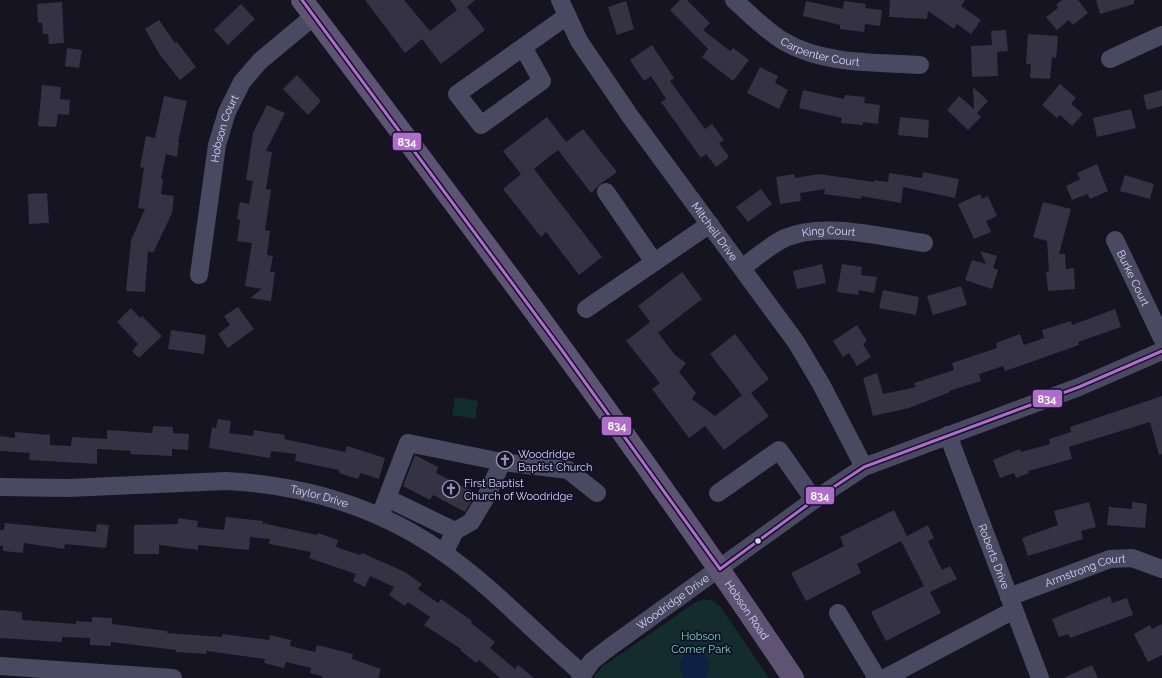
<svg xmlns="http://www.w3.org/2000/svg" width="1162" height="678" viewBox="0 0 1162 678" font-family="Raleway,sans-serif">
  <style>
    .green { fill: #132c2d }
    .water { fill: #0d2144 }
    .building { fill: #343243 }
    .lines { fill: none; stroke-linecap: round; stroke-linejoin: round }
    .minor { stroke: #4a4962; stroke-width: 18 }
    .major { stroke: #5e5373; stroke-width: 22 }
    .bus-1-casing { stroke: #130f26; stroke-width: 6 }
    .bus-1 { stroke: #b06ccc; stroke-width: 3 }
    .bus-dot { fill: #d9d4ff; stroke: #130f26; stroke-width: 1.5 }
    .labels { text-anchor: middle; dominant-baseline: central; stroke-width: 3.5; stroke-linejoin: round; paint-order: stroke }
    .street-label { font-size: 11px; fill: #d9d4ff; stroke: #130f26 }
    .poi-label { font-size: 11px; fill: #d9d4ff; stroke: #130f26; text-anchor: start }
    .park-label { font-size: 11px; fill: #5fe0c0; stroke: #130f26 }
    .line-badge { stroke: #130f26; stroke-width: 1.5 }
    .badge-label { font-size: 11px; text-anchor: middle; font-weight: bold; fill: #fff }
  </style>
  <rect width="100%" height="100%" fill="#161421"/>
  <g class="green">
    <polygon points="455,397 478,401 475,419 452,415"/>
    <polygon points="704,599 713,601 720,606 769,678 593,678 602,667 696,602"/>
  </g>
  <path class="water" d="M693 651C708 652 714 666 705 678H685C676 667 680 655 693 651Z"/>
  <g class="building">
    <polygon points="365,0 404,0 430,31 457,10 450,0 475,0 467,7 485,30 441,64 422,39 405,53"/>
    <polygon points="680,0 687,0 710,23 703,30 730,51 733,48 749,60 733,81 702,57 708,49 670,10"/>
    <polygon points="890,0 965,0 961,6 981,20 971,34 957,24 954,29 928,11 927,19 889,17"/>
    <polygon points="1062,0 1078,0 1088,13 1073,25 1069,20 1057,30 1046,17 1058,8 1056,5"/>
    <polygon points="1096,0 1134,0 1134,4 1100,14"/>
    <polygon points="626,1 634,29 617,35 608,7"/>
    <polygon points="806,1 843,9 844,1 866,4 865,8 882,10 880,26 865,24 864,32 840,29 840,25 803,16"/>
    <polygon points="62,2 64,43 49,44 48,34 43,34 42,23 38,23 37,4"/>
    <polygon points="241,4 255,19 228,45 214,30"/>
    <polygon points="159,20 175,43 177,42 196,67 180,80 160,55 145,29"/>
    <polygon points="1006,30 1008,51 997,52 998,76 972,77 971,46 992,45 991,31"/>
    <polygon points="1028,34 1058,36 1056,58 1052,57 1050,79 1030,78 1031,64 1026,64"/>
    <polygon points="652,45 674,78 670,81 705,129 712,124 724,140 719,143 729,157 716,167 706,154 701,158 661,102 666,99 651,76 644,81 630,60"/>
    <polygon points="67,48 82,50 79,68 65,66"/>
    <polygon points="760,67 778,76 775,83 788,90 779,109 747,93"/>
    <polygon points="297,75 321,101 308,115 283,89"/>
    <polygon points="1060,84 1076,98 1071,104 1083,114 1072,126 1060,115 1057,118 1042,105"/>
    <polygon points="42,85 61,87 60,99 70,100 69,115 58,114 56,127 38,126"/>
    <polygon points="973,87 988,101 977,113 981,117 968,130 947,110 959,96 974,109"/>
    <polygon points="803,90 844,99 845,95 865,97 864,103 880,105 878,124 863,122 863,125 841,123 842,118 799,108"/>
    <polygon points="1162,90 1162,106 1147,110 1143,95"/>
    <polygon points="164,96 187,101 178,142 179,143 177,157 166,154 161,179 163,179 161,194 174,196 172,213 153,253 148,251 145,292 126,291 131,240 145,209 138,208 144,168 140,167 146,136 155,138"/>
    <polygon points="267,105 285,113 266,151 272,152 266,189 271,190 265,230 270,231 267,255 273,256 270,272 275,272 271,301 250,298 262,289 245,286 252,243 237,241 240,220 237,219 240,202 249,204 253,181 246,180 253,133"/>
    <polygon points="1131,109 1136,128 1097,137 1093,118"/>
    <polygon points="547,117 566,142 583,129 617,172 600,184 591,193 558,150 534,169 602,257 579,275 546,232 541,237 503,189 521,174 503,151"/>
    <polygon points="900,117 929,120 928,138 898,135"/>
    <polygon points="1097,164 1108,191 1090,199 1087,194 1072,200 1066,186 1080,179 1077,173"/>
    <polygon points="923,172 959,179 955,198 903,187 901,203 861,196 861,199 824,194 825,189 800,193 801,201 780,204 776,177 794,174 795,178 819,174 874,182 874,180 888,182 889,173 922,178"/>
    <polygon points="1125,175 1154,184 1150,199 1120,191"/>
    <polygon points="761,189 772,204 748,222 736,207"/>
    <polygon points="47,193 49,223 29,224 28,194"/>
    <polygon points="980,194 982,199 988,196 997,216 986,221 991,232 974,239 958,204"/>
    <polygon points="1043,202 1071,209 1059,254 1065,254 1066,269 1074,268 1075,289 1048,291 1046,272 1049,271 1047,241 1033,237"/>
    <polygon points="980,251 997,256 993,268 998,270 992,289 965,280 972,260 986,264"/>
    <polygon points="822,264 826,283 797,289 793,271"/>
    <polygon points="842,264 862,267 861,275 877,277 874,293 859,290 858,295 837,292"/>
    <polygon points="682,272 702,299 658,333 675,355 686,363 679,372 696,393 692,399 715,416 742,395 710,354 735,334 769,379 751,393 769,416 724,450 705,426 689,438 652,389 660,383 626,341 650,322 638,306"/>
    <polygon points="961,286 967,305 933,315 927,296"/>
    <polygon points="883,290 919,297 916,315 879,308"/>
    <polygon points="238,307 254,329 228,348 218,334 230,325 224,316"/>
    <polygon points="131,308 140,318 142,316 162,336 139,358 132,351 138,344 117,322"/>
    <polygon points="1115,309 1121,327 1078,342 1079,345 1005,371 1003,366 979,374 981,381 949,391 950,392 909,408 873,416 863,378 877,373 883,394 916,387 914,383 954,370 952,363 997,348 996,343 1020,334 1024,345 1044,338 1042,330 1071,321 1072,325"/>
    <polygon points="857,325 867,341 863,344 871,357 857,366 849,353 843,357 833,341"/>
    <polygon points="171,330 206,335 204,354 168,349"/>
    <polygon points="1162,396 1162,454 1159,455 1150,422 1069,447 1072,459 1028,471 1029,473 1016,478 1014,473 1000,478 993,460 1020,449 1021,452 1050,444 1049,439 1071,432 1070,427"/>
    <polygon points="218,419 231,421 229,433 253,436 254,430 285,435 284,439 345,452 347,446 385,458 379,479 361,473 358,479 339,473 339,470 295,461 296,454 271,451 270,458 209,448 212,427 216,428"/>
    <polygon points="153,426 173,427 173,433 189,434 188,450 172,449 172,456 130,454 131,451 97,449 97,464 29,460 30,453 0,451 0,436 15,438 15,432 50,435 50,445 71,446 72,437 107,439 107,430 152,433"/>
    <polygon points="415,455 438,467 436,473 476,493 465,512 433,495 430,500 403,486"/>
    <polygon points="1089,502 1096,527 1081,531 1083,539 1028,556 1022,538 1058,525 1054,511"/>
    <polygon points="1132,502 1147,504 1145,528 1107,525 1109,507 1132,509"/>
    <polygon points="894,510 907,536 928,525 934,538 928,541 942,570 950,566 957,579 930,592 941,613 886,641 871,612 924,586 901,541 857,564 861,573 806,601 791,573 844,546 840,537"/>
    <polygon points="226,517 263,521 262,523 317,535 318,533 338,540 336,547 360,555 362,553 405,572 422,584 418,589 438,603 441,599 472,621 471,623 495,642 490,648 515,669 518,665 534,678 500,678 479,660 476,663 460,650 461,649 424,625 430,617 408,602 405,606 389,595 394,587 370,576 365,587 353,581 356,574 309,558 311,552 269,544 270,539 250,537 249,550 198,545 198,550 159,545 159,554 134,554 134,525 178,524 178,518 198,521 197,527 224,530"/>
    <polygon points="5,523 96,532 97,524 109,525 106,548 65,544 64,549 24,543 23,553 3,551 3,546 0,546 0,530 4,530"/>
    <polygon points="1110,596 1112,603 1127,598 1133,615 1070,638 1068,634 1059,637 1052,619"/>
    <polygon points="0,610 22,612 22,620 76,624 76,621 92,622 92,617 112,618 112,624 167,631 167,633 222,637 223,634 269,640 270,635 291,640 290,646 315,652 317,645 353,654 352,659 381,669 378,678 322,678 322,676 310,673 311,668 286,662 284,668 264,663 265,659 207,651 206,654 176,652 176,650 111,642 111,646 90,645 90,638 62,637 62,642 0,638"/>
    <polygon points="1162,624 1162,655 1148,662 1134,634 1150,625 1152,629"/>
    <polygon points="1092,665 1098,678 1063,678"/>
  </g>
  <g class="lines">
    <g class="minor">
      <path id="s1" d="M560 0 579 41 630 116 796 342 821 384 864 467"/>
      <path id="s2" d="M734 0C750 14 765 30 783 41 824 65 875 62 920 65"/>
      <polyline points="523,47 542,81 481,125 457,94 567,16"/>
      <polyline points="1110,59 1162,35"/>
      <polyline points="606,192 654,262"/>
      <path id="s3" d="M1115 240 1162 338"/>
      <path id="s4" d="M742 268C756 258 770 245 785 238 824 221 882 237 924 243"/>
      <path id="s5" d="M199 275 217 145 227 112 242 82 260 61 314 16"/>
      <polyline points="586,309 710,224"/>
      <path id="s6" d="M948 435 1040 678"/>
      <polyline points="502,462 568,470 597,493"/>
      <path id="s7" d="M0 487 68 488 226 481C304 485 379 507 444 553 494 588 536 635 583 674"/>
      <polyline points="718,493 779,450 814,500"/>
      <polyline points="387,498 455,531"/>
      <polyline points="380,516 408,443 502,462 486,497 471,522 455,531 444,553"/>
      <path id="s8" d="M1009 597 1110 559 1132 558 1162 569"/>
      <polyline points="838,613 877,678"/>
      <polyline points="0,666 173,678"/>
      <path id="s9" d="M580 678 592 661 610 647 814 500 864 467 1079 387 1162 351"/>
      <polyline points="885,678 1014,610"/>
    </g>
    <path class="major" id="s10" d="M302 0C470 223 638 446 793 678"/>
    <defs>
      <g id="bus-1">
        <polyline points="302,0 561,349 720,569"/>
        <polyline points="720,569 814,500 864,467 1079,387 1162,351"/>
      </g>
    </defs>
    <use href="#bus-1" class="bus-1-casing"/>
    <use href="#bus-1" class="bus-1"/>
  </g>
  <defs>
    <symbol id="church-ring" viewBox="-11 -11 22 22"><circle r="9.5" fill="#130f26" stroke="#9591b1" stroke-width="1.5"/><path d="M-1.2-6h2.4v3.5h3.3v2.4h-3.3V6h-2.4V-.1h-3.3v-2.4h3.3Z" fill="#9591b1"/></symbol>
  </defs>
  <g fill-rule="evenodd">
    <use href="#church-ring" x="495" y="450" width="20" height="20"/>
    <use href="#church-ring" x="441" y="479" width="20" height="20"/>
  </g>
  <circle class="bus-dot" cx="758" cy="541" r="3.5"/>
  <g class="labels">
    <g class="street-label">
      <text stroke="none"><textPath href="#s2" startOffset="103">Carpenter Court</textPath></text>
      <text stroke="none"><textPath href="#s5" startOffset="149">Hobson Court</textPath></text>
      <text stroke="none"><textPath href="#s1" startOffset="279">Mitchell Drive</textPath></text>
      <text stroke="none"><textPath href="#s4" startOffset="97">King Court</textPath></text>
      <text stroke="none"><textPath href="#s3" startOffset="42">Burke Court</textPath></text>
      <text stroke="none"><textPath href="#s7" startOffset="321">Taylor Drive</textPath></text>
      <text stroke="none"><textPath href="#s6" startOffset="130">Roberts Drive</textPath></text>
      <text stroke="none"><textPath href="#s8" startOffset="81">Armstrong Court</textPath></text>
      <text stroke="none"><textPath href="#s9" startOffset="121">Woodridge Drive</textPath></text>
      <text stroke="none"><textPath href="#s10" startOffset="755">Hobson Road</textPath></text>
    </g>
    <g class="poi-label">
      <text x="518" y="454">Woodridge<tspan x="518" dy="13">Baptist Church</tspan></text>
      <text x="464" y="483">First Baptist<tspan x="464" dy="13">Church of Woodridge</tspan></text>
    </g>
    <g class="park-label">
      <text x="701" y="636">Hobson<tspan x="701" dy="13">Corner Park</tspan></text>
    </g>
  </g>
  <g class="line-badge">
    <rect x="392" y="132" width="30" height="19" rx="4" fill="#b06ccc"/>
    <rect x="1032" y="389" width="31" height="19" rx="4" fill="#b06ccc"/>
    <rect x="601" y="416" width="31" height="20" rx="4" fill="#b06ccc"/>
    <rect x="805" y="486" width="30" height="19" rx="4" fill="#b06ccc"/>
  </g>
  <g class="badge-label">
    <text x="407" y="146">834</text>
    <text x="1047" y="403">834</text>
    <text x="617" y="430">834</text>
    <text x="820" y="500">834</text>
  </g>
</svg>
